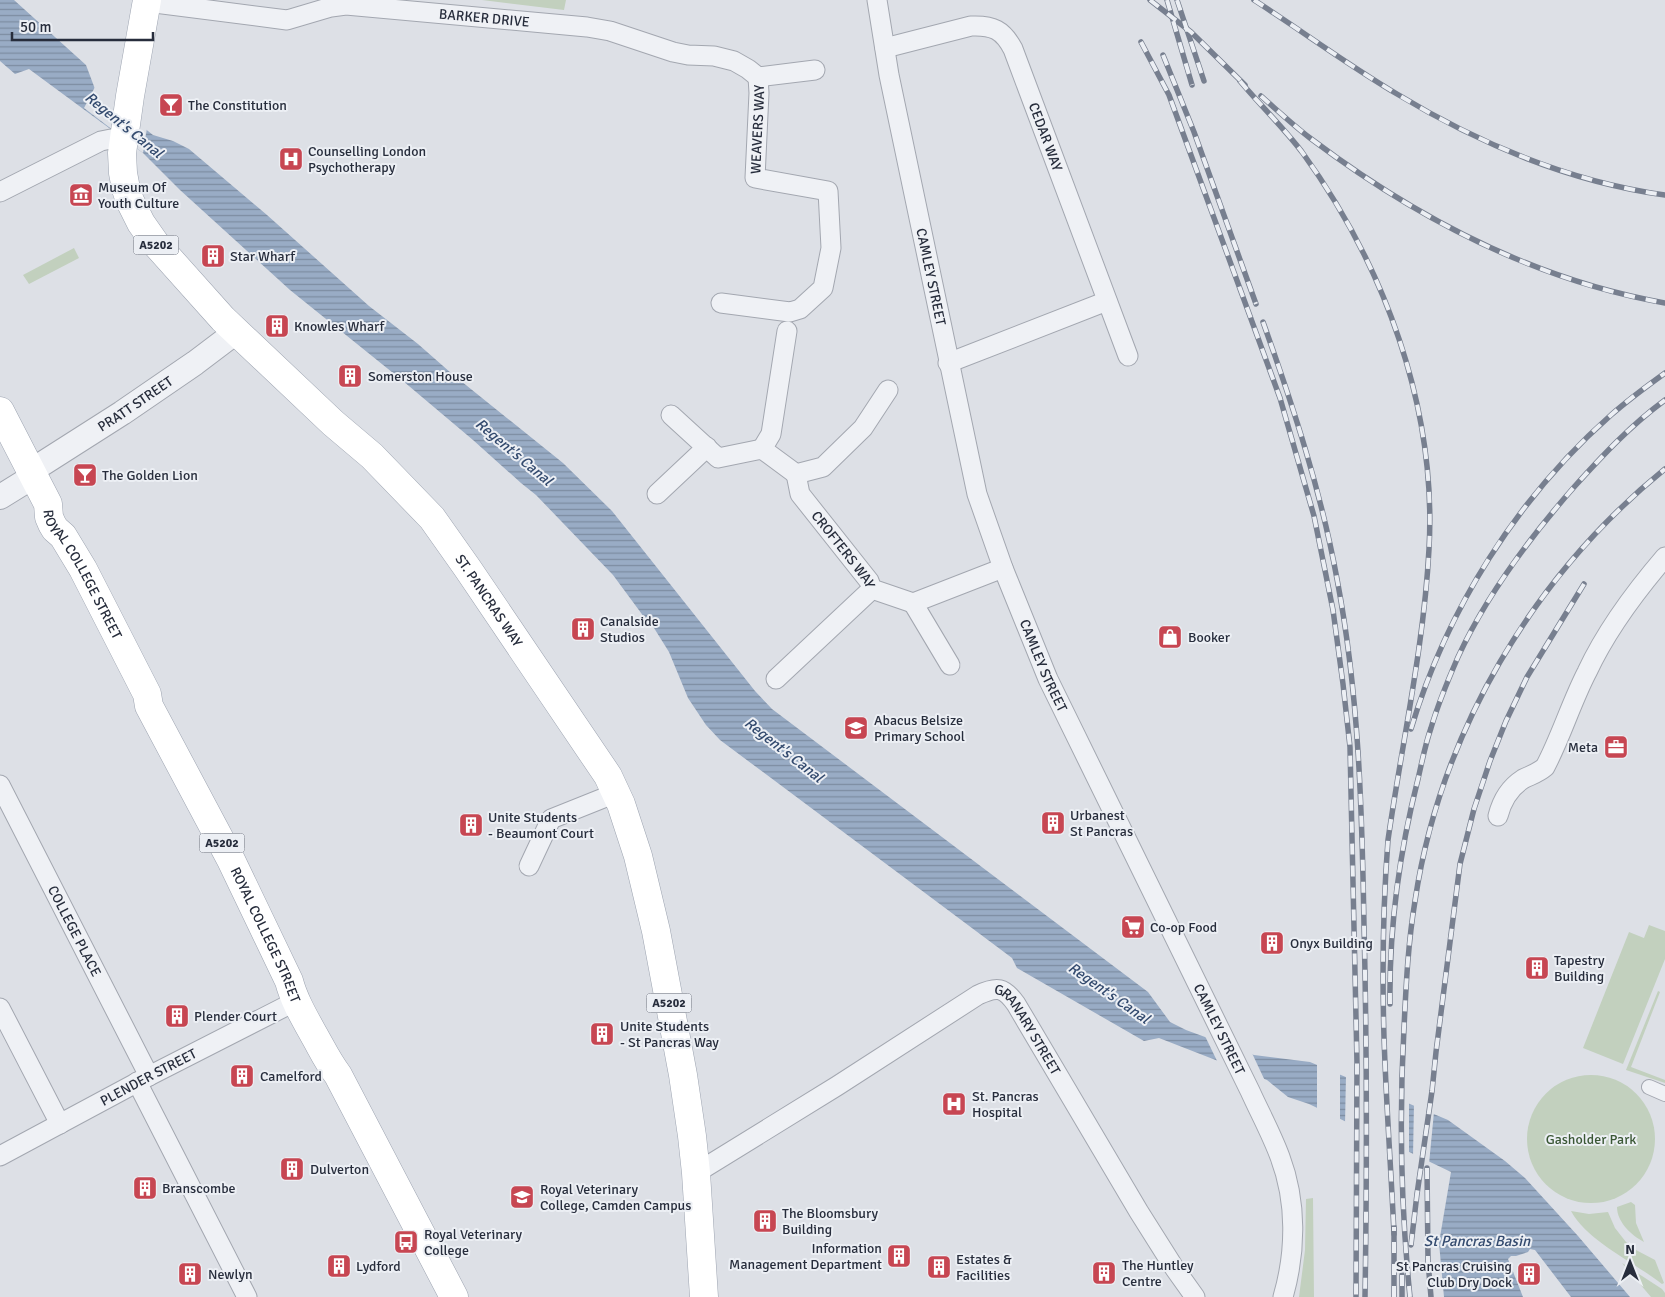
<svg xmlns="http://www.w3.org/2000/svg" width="1665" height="1297" viewBox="0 0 1665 1297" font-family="Signika,sans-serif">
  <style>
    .green { fill: #c2d0be }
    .water { fill: url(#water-rules) }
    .pier { fill: #dde0e6 }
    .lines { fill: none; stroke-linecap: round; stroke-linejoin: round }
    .pedestrian-casing { stroke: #a3a7b0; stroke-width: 16 }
    .minor-casing { stroke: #a3a7b0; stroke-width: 21 }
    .tertiary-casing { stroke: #a3a7b0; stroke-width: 26 }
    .primary-casing { stroke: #9da4b1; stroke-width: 29 }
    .pedestrian { stroke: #eff1f5; stroke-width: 14 }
    .minor { stroke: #eff1f5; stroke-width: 19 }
    .tertiary { stroke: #eff1f5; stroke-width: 24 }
    .primary { stroke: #fff; stroke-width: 28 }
    .rail-casing { stroke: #777f8f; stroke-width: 5.5 }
    .rail { stroke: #eceff4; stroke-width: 4; stroke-dasharray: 11; stroke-linecap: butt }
    .labels { text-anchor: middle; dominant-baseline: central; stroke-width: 4; stroke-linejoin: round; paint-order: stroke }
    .shield { fill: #eceff4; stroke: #626773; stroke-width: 1 }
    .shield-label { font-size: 12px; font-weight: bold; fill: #272d3c }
    .street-label { font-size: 14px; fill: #272d3c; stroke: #eceff4 }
    .poi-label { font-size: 14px; fill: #272d3c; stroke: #eceff4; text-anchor: start }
    .park-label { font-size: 14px; fill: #3a5735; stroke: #eceff4 }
    .water-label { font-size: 15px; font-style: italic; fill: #334a6e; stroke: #eceff4 }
  </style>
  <defs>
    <pattern id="water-rules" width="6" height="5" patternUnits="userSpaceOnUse" patternTransform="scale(1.25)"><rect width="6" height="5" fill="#99acc5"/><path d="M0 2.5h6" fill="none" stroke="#7d8ca1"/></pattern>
  </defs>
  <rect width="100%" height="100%" fill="#dde0e6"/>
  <g class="green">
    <polygon points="482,0 566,0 564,10"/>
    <polygon points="74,248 79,258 29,284 23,275"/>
    <polygon points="1649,925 1665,931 1665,959 1623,1064 1583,1048 1629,932 1644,938"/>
    <polygon points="1658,991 1660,992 1631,1067 1665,1080 1665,1083 1626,1070"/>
    <circle cx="1591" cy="1139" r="64"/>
    <polygon points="1313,1198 1314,1297 1299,1297 1305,1250 1306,1199"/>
    <path d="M1631 1202 1635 1205 1636 1223 1644 1242C1631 1235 1617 1222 1617 1207Z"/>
    <path d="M1571 1211 1589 1214 1608 1212 1615 1228 1626 1242 1636 1250 1655 1260 1664 1283 1662 1284C1634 1262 1588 1242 1571 1211Z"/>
    <polygon points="1622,1263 1662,1289 1665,1293 1665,1297 1651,1297"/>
  </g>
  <polygon class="water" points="0,0 14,0 86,65 95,89 153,135 173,141 189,149 267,215 369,306 418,344 451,373 563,463 612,511 755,691 772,709 1148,992 1170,1022 1186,1030 1254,1055 1310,1062 1448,1120 1505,1161 1525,1178 1578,1236 1630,1297 1571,1297 1535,1250 1530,1249 1528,1252 1516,1256 1511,1256 1508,1259 1523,1297 1444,1297 1439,1243 1451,1172 1309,1104 1288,1097 1267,1080 1159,1038 1144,1041 1017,968 1012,958 996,946 720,740 706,725 688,698 669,652 654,628 644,617 613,575 536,495 521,483 473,440 403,381 290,290 180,190 143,153 29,69 15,74 0,61"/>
  <g class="pier">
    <polygon points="96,85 97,88 147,128 143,153 84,108"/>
    <polygon points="1204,1034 1251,1051 1266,1083 1219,1065"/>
    <polygon points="1317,1063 1340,1073 1340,1121 1317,1110"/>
    <polygon points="1346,1075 1409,1101 1409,1154 1345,1124"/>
    <polygon points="1414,1103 1434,1112 1429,1164 1413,1156"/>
  </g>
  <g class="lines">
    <defs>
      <polyline id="pedestrian" points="1649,1087 1665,1094"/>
      <g id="minor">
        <path id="s1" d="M877 0 889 75 977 494 1003 568 1048 679 1250 1091C1260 1113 1272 1135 1280 1157 1297 1202 1296 1252 1283 1297"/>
        <path id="s2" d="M147 2 287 20 331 7 346 5 587 27 610 31 673 52 688 55 714 56 734 61 748 69 758 77 815 70"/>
        <path id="s3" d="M885 48 971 26C993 25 1003 30 1013 49L1128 356"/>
        <polyline points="0,192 101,141 111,139 123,142"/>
        <path id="s4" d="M721 303 790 312 800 309 823 288 831 248 828 191 755 178 759 93 758 77"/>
        <polyline points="948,363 1107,301"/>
        <polyline points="671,415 718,458 762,449 796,474 823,467 863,428 888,390"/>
        <polyline points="762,449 771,434 787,331"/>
        <path id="s5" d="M796 474 800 494 869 581 872 589 913 603 1003 568"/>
        <polyline points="657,494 707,447"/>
        <polyline points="913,603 950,665"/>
        <polyline points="776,679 872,589"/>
        <path id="s6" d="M0 785 149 1076"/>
        <path d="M1498 816C1502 800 1509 788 1523 779 1531 775 1538 773 1545 767 1561 737 1571 703 1587 672 1607 629 1635 592 1665 557"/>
        <polyline points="529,866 551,819 616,793"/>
        <polyline points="0,1008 60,1124"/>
        <polyline points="137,1082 247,1297"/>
        <path id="s7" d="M0 1156 149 1076 296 1001"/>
        <path id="s8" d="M696 1173 837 1086 978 995C997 986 1004 987 1016 1004L1139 1212 1175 1269 1195 1297"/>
      </g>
      <g id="tertiary">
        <path id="s9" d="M31 471 122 413 195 363 236 332"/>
        <polyline points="0,497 34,476"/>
      </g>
      <g id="primary">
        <path id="s10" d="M147 0 130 96 122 153 123 173 126 189 130 201 141 223 155 243 223 319 333 423 372 456 432 518 468 569 608 776 621 804 638 856 656 931 683 1075 692 1136 696 1173 704 1297"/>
        <path id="s11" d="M0 411 48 504 49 517 52 524 55 529 63 536 83 569 147 694 149 706 231 860 289 981C294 1000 304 1017 314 1035 322 1049 328 1062 338 1075L454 1297"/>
      </g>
    </defs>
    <use href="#pedestrian" class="pedestrian-casing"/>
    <use href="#minor" class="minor-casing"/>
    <use href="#tertiary" class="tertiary-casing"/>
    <use href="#primary" class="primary-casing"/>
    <use href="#pedestrian" class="pedestrian"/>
    <use href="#minor" class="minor"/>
    <use href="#tertiary" class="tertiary"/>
    <use href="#primary" class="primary"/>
    <defs>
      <g id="rail">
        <polyline points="1150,0 1191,32 1245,85"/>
        <polyline points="1167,0 1192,85"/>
        <polyline points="1177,0 1204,81"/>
        <path d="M1254 0C1302 31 1348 65 1397 94 1478 143 1571 182 1665 195"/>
        <polyline points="1141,42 1169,95 1280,398 1314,516 1333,610 1343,684 1350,747 1357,1063 1356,1297"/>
        <polyline points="1163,55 1194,132 1256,304"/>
        <path d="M1240 81C1260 105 1283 127 1302 152 1384 265 1437 407 1429 549 1424 646 1402 743 1388 840 1383 905 1382 971 1384 1037 1386 1102 1391 1168 1394 1234"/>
        <path d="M1261 96C1277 110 1293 125 1310 138 1416 218 1534 280 1665 303"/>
        <path d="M1263 322C1293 406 1321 491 1337 579 1359 694 1362 809 1364 925 1367 1049 1367 1173 1365 1297"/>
        <path d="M1411 729C1447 609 1517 498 1611 415 1628 400 1647 386 1665 373"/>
        <path d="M1390 1004C1389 927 1399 854 1418 779 1422 762 1425 745 1431 728 1438 704 1448 680 1458 657 1486 596 1531 536 1575 486 1603 455 1631 425 1665 400"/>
        <polyline points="1427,1168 1428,1261 1431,1297"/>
        <polyline points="1411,1245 1417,1194 1432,1091 1436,1052 1460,864 1474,809 1490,761 1506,721 1527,677 1584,584"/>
        <polyline points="1402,1275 1402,1297"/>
        <polyline points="1394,1297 1394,1227"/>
        <path d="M1410 1297C1401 1208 1399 1118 1404 1028 1406 986 1408 943 1415 901 1440 733 1533 576 1665 469"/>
      </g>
    </defs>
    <use href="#rail" class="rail-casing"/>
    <use href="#rail" class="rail"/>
  </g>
  <defs>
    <symbol id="bar-square" viewBox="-11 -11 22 22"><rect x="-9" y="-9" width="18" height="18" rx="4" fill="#c74652" stroke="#eceff4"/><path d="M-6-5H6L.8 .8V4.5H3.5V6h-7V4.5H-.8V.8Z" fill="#fff"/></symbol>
    <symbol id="hospital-square" viewBox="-11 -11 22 22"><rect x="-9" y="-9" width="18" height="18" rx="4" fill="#c74652" stroke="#eceff4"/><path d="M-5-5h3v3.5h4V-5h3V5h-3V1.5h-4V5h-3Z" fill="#fff"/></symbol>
    <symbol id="museum-square" viewBox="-11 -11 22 22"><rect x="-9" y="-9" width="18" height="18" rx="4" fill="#c74652" stroke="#eceff4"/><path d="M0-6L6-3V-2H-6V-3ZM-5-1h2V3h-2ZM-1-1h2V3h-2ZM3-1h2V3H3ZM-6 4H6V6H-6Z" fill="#fff"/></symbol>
    <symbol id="building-square" viewBox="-11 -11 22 22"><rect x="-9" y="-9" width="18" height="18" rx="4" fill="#c74652" stroke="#eceff4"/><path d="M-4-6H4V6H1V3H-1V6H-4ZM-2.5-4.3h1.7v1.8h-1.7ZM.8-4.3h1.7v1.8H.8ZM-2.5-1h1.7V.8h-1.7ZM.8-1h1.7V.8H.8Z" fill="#fff"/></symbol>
    <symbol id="shop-square" viewBox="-11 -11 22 22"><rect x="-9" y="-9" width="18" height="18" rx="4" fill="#c74652" stroke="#eceff4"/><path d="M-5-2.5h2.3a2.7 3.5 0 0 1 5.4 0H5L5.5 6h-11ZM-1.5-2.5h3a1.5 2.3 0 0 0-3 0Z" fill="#fff"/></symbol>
    <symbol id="school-square" viewBox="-11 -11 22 22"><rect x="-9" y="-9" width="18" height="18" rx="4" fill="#c74652" stroke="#eceff4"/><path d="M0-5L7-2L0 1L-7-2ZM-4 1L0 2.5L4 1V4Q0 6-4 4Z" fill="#fff"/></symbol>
    <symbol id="office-square" viewBox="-11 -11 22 22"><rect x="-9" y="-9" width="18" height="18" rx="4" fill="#c74652" stroke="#eceff4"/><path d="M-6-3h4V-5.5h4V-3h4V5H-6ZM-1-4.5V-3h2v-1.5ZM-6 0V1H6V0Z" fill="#fff"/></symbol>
    <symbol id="supermarket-square" viewBox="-11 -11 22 22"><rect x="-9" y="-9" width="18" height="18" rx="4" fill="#c74652" stroke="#eceff4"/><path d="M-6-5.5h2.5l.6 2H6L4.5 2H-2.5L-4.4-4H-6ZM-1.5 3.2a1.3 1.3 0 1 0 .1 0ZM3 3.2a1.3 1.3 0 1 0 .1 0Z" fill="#fff"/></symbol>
    <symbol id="university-square" viewBox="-11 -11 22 22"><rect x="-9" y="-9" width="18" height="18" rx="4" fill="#c74652" stroke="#eceff4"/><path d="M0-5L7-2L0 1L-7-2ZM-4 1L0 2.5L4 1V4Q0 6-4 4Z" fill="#fff"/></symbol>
    <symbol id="bus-square" viewBox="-11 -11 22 22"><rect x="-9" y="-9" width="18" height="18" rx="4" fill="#c74652" stroke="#eceff4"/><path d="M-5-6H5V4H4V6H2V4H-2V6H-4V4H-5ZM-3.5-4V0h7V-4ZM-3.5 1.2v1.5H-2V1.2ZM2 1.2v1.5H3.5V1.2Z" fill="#fff"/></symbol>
  </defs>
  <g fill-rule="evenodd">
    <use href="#bar-square" x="157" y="91" width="28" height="28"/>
    <use href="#hospital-square" x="277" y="145" width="28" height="28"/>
    <use href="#museum-square" x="67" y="181" width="28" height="28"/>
    <use href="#building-square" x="199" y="242" width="28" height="28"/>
    <use href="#building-square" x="263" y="312" width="28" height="28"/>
    <use href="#building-square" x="336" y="362" width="28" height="28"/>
    <use href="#bar-square" x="71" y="461" width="28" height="28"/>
    <use href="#building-square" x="569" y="615" width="28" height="28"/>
    <use href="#shop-square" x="1156" y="623" width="28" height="28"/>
    <use href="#school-square" x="842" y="714" width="28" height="28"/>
    <use href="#office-square" x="1602" y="733" width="28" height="28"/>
    <use href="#building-square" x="1039" y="809" width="28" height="28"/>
    <use href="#building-square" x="457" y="811" width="28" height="28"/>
    <use href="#supermarket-square" x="1119" y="913" width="28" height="28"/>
    <use href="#building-square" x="1258" y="929" width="28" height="28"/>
    <use href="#building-square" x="1523" y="954" width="28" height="28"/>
    <use href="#building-square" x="163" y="1002" width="28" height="28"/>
    <use href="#building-square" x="588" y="1020" width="28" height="28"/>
    <use href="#building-square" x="228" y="1062" width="28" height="28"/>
    <use href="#hospital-square" x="940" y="1090" width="28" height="28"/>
    <use href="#building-square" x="278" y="1155" width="28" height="28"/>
    <use href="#building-square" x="131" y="1174" width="28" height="28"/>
    <use href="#university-square" x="508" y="1183" width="28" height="28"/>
    <use href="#building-square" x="751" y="1207" width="28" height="28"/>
    <use href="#bus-square" x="392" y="1228" width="28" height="28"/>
    <use href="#building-square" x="885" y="1242" width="28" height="28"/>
    <use href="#building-square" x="325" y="1252" width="28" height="28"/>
    <use href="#building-square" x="925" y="1253" width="28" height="28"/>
    <use href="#building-square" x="1090" y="1259" width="28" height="28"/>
    <use href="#building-square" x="176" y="1260" width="28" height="28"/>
    <use href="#building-square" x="1515" y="1260" width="28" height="28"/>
  </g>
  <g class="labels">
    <g class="shield">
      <rect x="133.5" y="235.5" width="45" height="19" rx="4"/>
      <rect x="199.5" y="833.5" width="45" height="19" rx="4"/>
      <rect x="646.5" y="993.5" width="45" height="19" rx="4"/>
    </g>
    <g class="shield-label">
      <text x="156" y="245">A5202</text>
      <text x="222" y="843">A5202</text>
      <text x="669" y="1003">A5202</text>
    </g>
    <g class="street-label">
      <text stroke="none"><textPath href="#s2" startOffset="341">BARKER DRIVE</textPath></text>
      <text stroke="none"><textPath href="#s4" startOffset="332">WEAVERS WAY</textPath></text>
      <text stroke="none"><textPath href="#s3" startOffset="234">CEDAR WAY</textPath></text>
      <text stroke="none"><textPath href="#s1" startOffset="282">CAMLEY STREET</textPath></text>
      <text stroke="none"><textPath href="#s9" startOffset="124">PRATT STREET</textPath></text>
      <text stroke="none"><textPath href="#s5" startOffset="91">CROFTERS WAY</textPath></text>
      <text stroke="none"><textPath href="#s11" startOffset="184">ROYAL COLLEGE STREET</textPath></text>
      <text stroke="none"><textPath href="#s10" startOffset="744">ST. PANCRAS WAY</textPath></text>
      <text stroke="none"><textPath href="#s1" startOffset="688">CAMLEY STREET</textPath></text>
      <text stroke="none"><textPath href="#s6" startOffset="164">COLLEGE PLACE</textPath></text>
      <text stroke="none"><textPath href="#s11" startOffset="590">ROYAL COLLEGE STREET</textPath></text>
      <text stroke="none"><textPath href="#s1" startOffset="1092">CAMLEY STREET</textPath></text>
      <text stroke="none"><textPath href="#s8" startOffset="405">GRANARY STREET</textPath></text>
      <text stroke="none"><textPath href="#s7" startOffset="168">PLENDER STREET</textPath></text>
    </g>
    <g class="poi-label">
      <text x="188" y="105">The Constitution</text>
      <text x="308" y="151">Counselling London<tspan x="308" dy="16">Psychotherapy</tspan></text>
      <text x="98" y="187">Museum Of<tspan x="98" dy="16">Youth Culture</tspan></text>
      <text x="230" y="256">Star Wharf</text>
      <text x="294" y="326">Knowles Wharf</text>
      <text x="368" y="376">Somerston House</text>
      <text x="102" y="475">The Golden Lion</text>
      <text x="600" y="621">Canalside<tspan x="600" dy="16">Studios</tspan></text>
      <text x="1188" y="637">Booker</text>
      <text x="874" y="720">Abacus Belsize<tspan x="874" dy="16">Primary School</tspan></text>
      <text x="1598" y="747" text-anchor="end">Meta</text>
      <text x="1070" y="815">Urbanest<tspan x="1070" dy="16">St Pancras</tspan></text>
      <text x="488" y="817">Unite Students<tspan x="488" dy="16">- Beaumont Court</tspan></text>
      <text x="1150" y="927">Co-op Food</text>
      <text x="1290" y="943">Onyx Building</text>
      <text x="1554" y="960">Tapestry<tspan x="1554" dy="16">Building</tspan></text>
      <text x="194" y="1016">Plender Court</text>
      <text x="620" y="1026">Unite Students<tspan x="620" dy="16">- St Pancras Way</tspan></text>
      <text x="260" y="1076">Camelford</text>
      <text x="972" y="1096">St. Pancras<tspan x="972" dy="16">Hospital</tspan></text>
      <text x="310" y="1169">Dulverton</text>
      <text x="162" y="1188">Branscombe</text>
      <text x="540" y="1189">Royal Veterinary<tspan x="540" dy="16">College, Camden Campus</tspan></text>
      <text x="782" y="1213">The Bloomsbury<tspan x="782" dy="16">Building</tspan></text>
      <text x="424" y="1234">Royal Veterinary<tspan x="424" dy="16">College</tspan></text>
      <text x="882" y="1248" text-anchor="end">Information<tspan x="882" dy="16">Management Department</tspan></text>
      <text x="956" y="1259">Estates &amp;<tspan x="956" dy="16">Facilities</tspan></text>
      <text x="1122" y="1265">The Huntley<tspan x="1122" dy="16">Centre</tspan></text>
      <text x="356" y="1266">Lydford</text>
      <text x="1512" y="1266" text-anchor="end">St Pancras Cruising<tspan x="1512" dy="16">Club Dry Dock</tspan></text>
      <text x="208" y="1274">Newlyn</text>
    </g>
    <g class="park-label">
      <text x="1591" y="1139">Gasholder Park</text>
    </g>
    <g class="water-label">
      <text transform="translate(124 125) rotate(39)">Regent's Canal</text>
      <text transform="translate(514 452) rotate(40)">Regent's Canal</text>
      <text transform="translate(784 750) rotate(38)">Regent's Canal</text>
      <text transform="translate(1109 993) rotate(35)">Regent's Canal</text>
      <text x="1477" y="1241">St Pancras Basin</text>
    </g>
  </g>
  <g transform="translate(1630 1262)" stroke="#eceff4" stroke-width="4" paint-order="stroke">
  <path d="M0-4L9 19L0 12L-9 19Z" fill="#272d3c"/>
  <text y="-8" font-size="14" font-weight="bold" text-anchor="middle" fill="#272d3c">N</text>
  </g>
  <path d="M12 32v8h141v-8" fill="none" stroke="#272d3c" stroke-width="2.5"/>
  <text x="20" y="32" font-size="15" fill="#272d3c" stroke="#eceff4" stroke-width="4" paint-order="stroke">50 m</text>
</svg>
